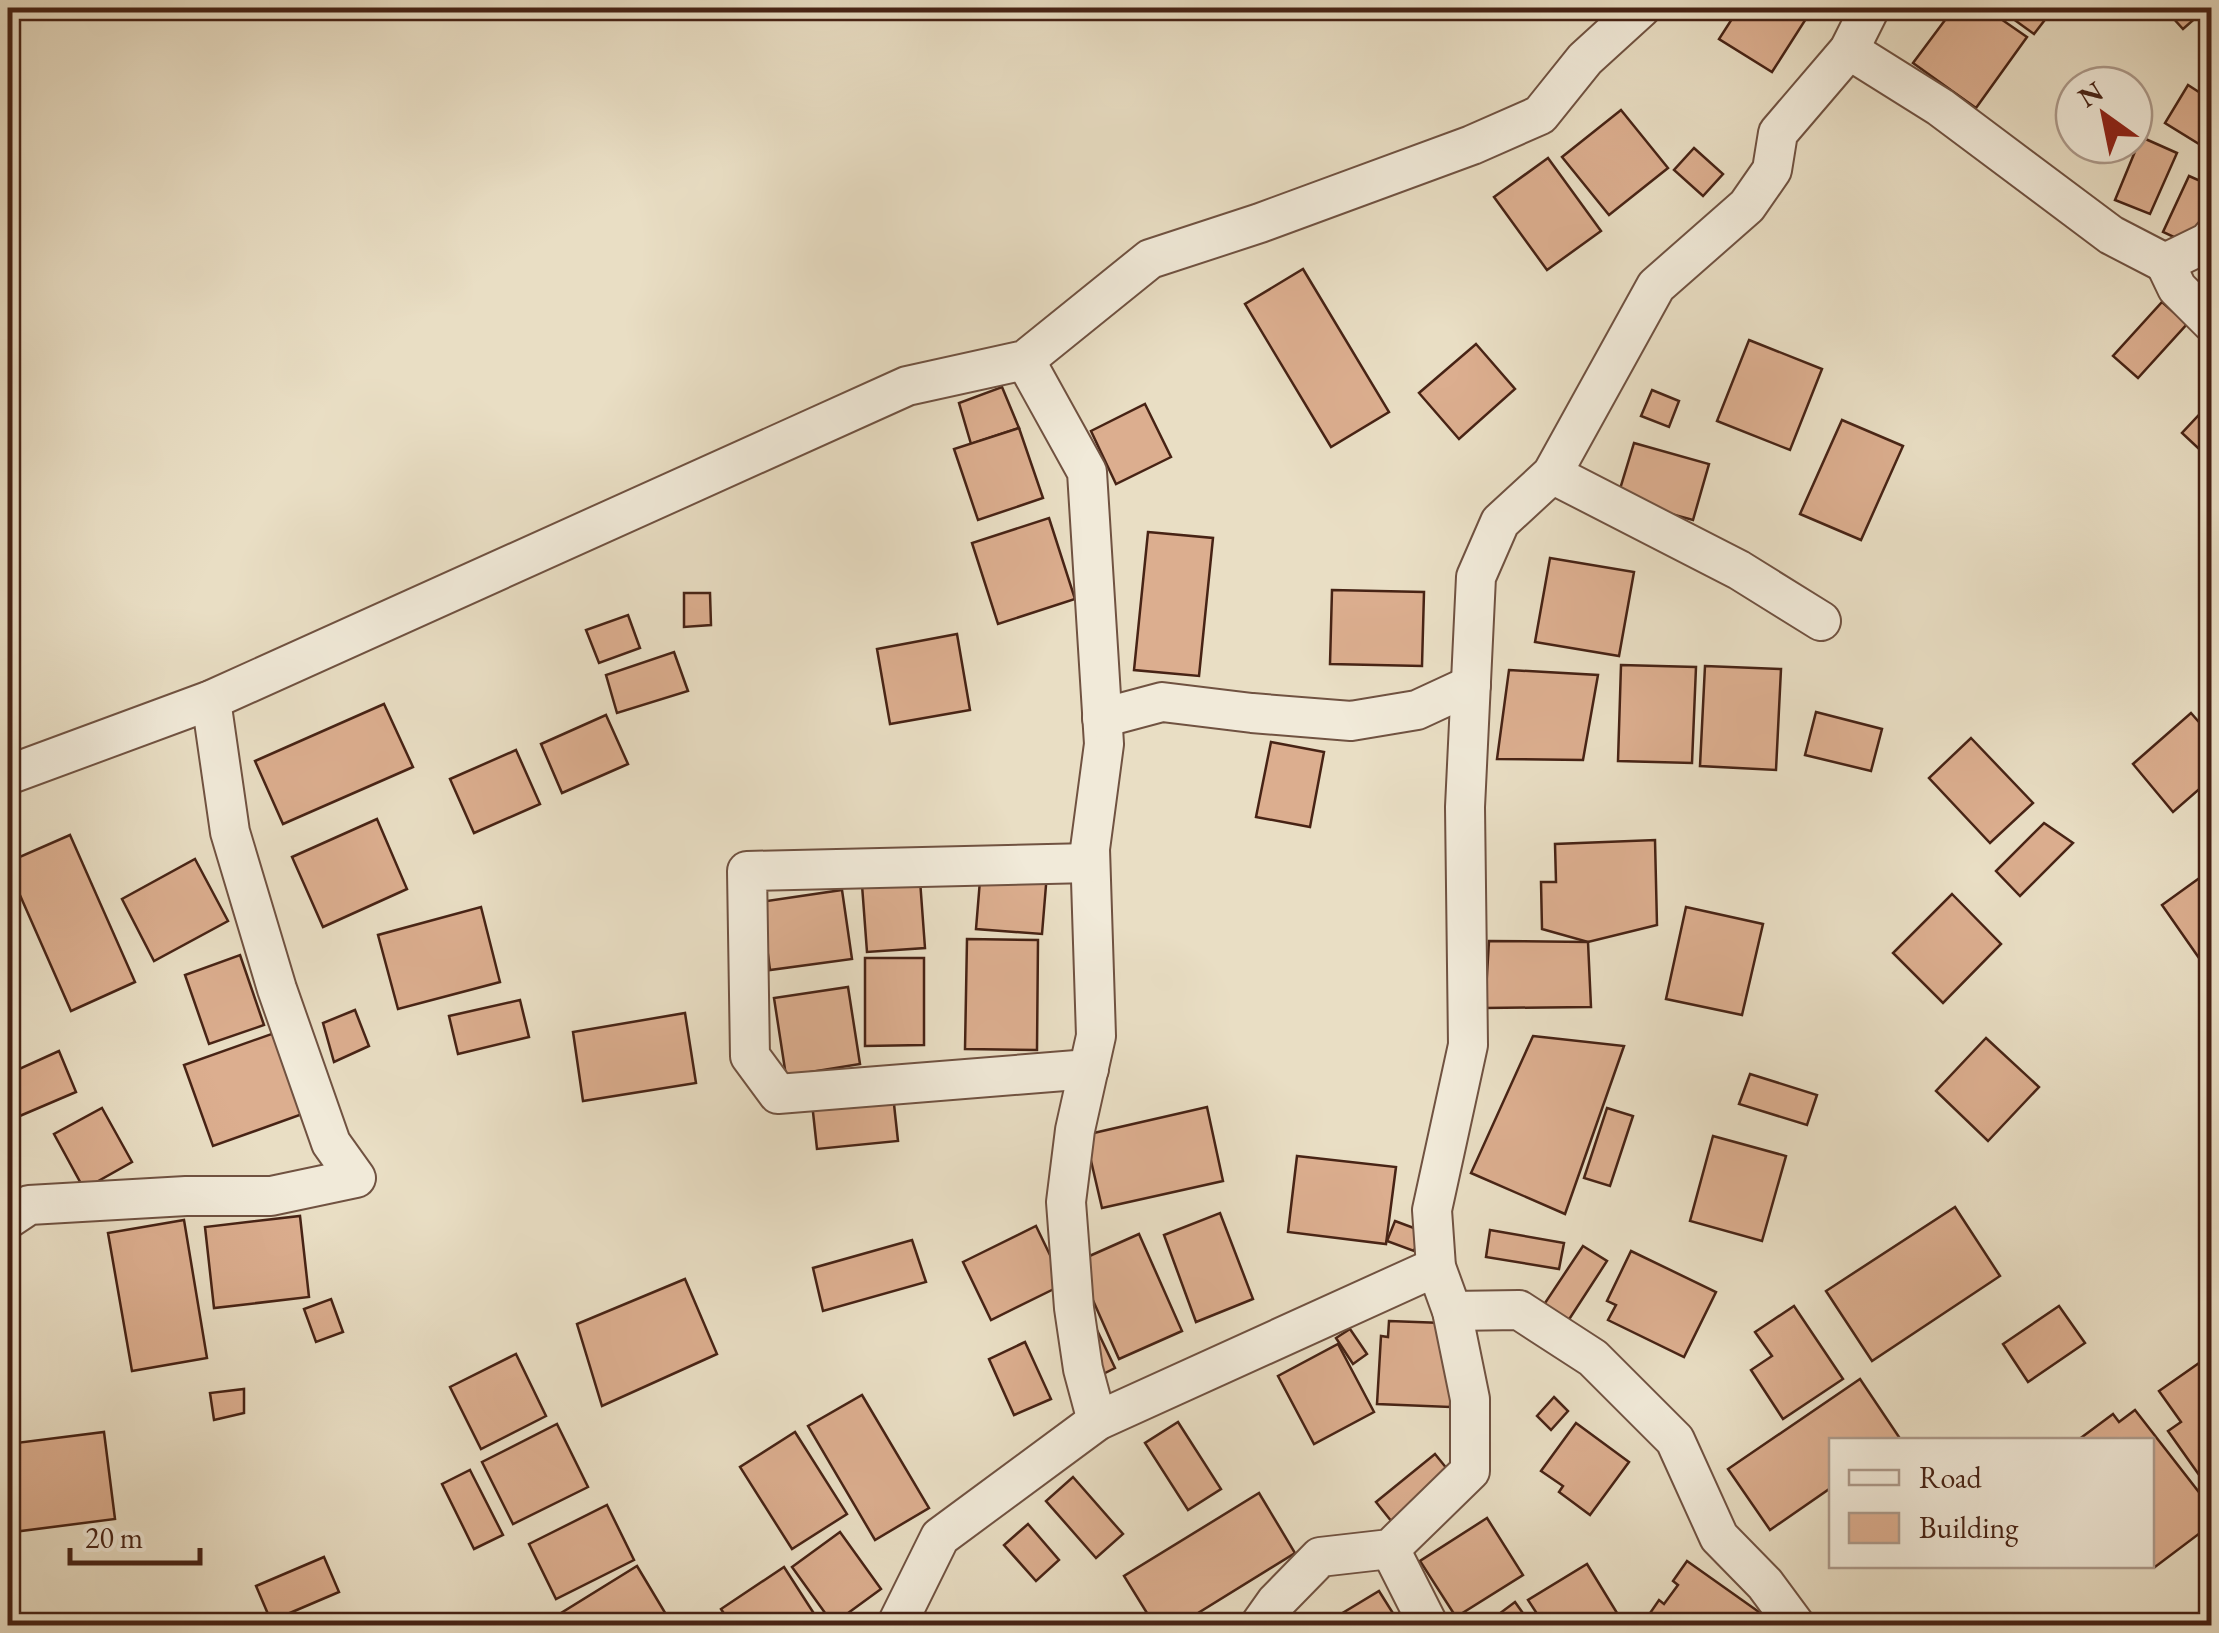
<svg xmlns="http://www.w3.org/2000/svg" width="2219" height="1633" viewBox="0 0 2219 1633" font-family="'EB Garamond',serif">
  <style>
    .building { fill: #dcae8f; stroke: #472315; stroke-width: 2.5 }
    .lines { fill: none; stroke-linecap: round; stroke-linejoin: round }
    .minor-casing { stroke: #705241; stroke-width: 42 }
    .minor { stroke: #f1ead9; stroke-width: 38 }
  </style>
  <rect width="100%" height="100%" fill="#e9dec4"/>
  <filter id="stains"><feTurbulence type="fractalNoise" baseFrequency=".002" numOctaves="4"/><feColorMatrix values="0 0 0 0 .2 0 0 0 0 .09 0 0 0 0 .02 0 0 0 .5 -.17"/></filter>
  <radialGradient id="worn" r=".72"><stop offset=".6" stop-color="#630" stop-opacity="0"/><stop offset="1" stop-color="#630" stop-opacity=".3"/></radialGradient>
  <g class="building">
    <polygon points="1739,8 1806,8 1811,11 1772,72 1719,39"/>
    <polygon points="1954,8 1985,8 2027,37 1976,108 1913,63"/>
    <polygon points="1998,8 2054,8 2034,34"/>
    <polygon points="2164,8 2207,8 2183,29"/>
    <polygon points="2209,83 2212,84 2212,152 2165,123 2188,85 2202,94"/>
    <polygon points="1621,110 1668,168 1609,215 1562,157"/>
    <polygon points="2141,137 2177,153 2150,214 2115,200"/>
    <polygon points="1694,148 1723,174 1703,196 1674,170"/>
    <polygon points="1548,158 1601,231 1547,270 1494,197"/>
    <polygon points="2189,176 2212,186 2212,196 2189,244 2163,232"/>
    <polygon points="1303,269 1389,412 1331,447 1245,304"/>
    <polygon points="2162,302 2187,324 2138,378 2113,356"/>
    <polygon points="1749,340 1822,369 1790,450 1717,421"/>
    <polygon points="1476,344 1515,389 1459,439 1419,393"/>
    <polygon points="1002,387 1019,428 971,444 959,403"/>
    <polygon points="1652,390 1679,401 1669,427 1641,416"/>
    <polygon points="2212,401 2212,461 2182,433"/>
    <polygon points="1145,404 1171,457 1116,484 1091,431"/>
    <polygon points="1842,420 1903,446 1861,540 1800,514"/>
    <polygon points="1019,428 1043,498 978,520 954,449"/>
    <polygon points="1634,443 1709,464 1693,520 1617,499"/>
    <polygon points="1049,518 1075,599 998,624 972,543"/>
    <polygon points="1148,532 1213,538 1199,676 1134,670"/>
    <polygon points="1550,558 1634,572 1619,656 1535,642"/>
    <polygon points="1332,590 1424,592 1422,666 1330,664"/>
    <polygon points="684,593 710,593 711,625 684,627"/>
    <polygon points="628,615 640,648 599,663 586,630"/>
    <polygon points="957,634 970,710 890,724 877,649"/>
    <polygon points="674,652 688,691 617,713 606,675"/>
    <polygon points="1621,665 1696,667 1692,763 1618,761"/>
    <polygon points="1705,666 1781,669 1776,770 1700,766"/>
    <polygon points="1509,670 1598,675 1583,760 1497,759"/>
    <polygon points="384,704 413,767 283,824 255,761"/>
    <polygon points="1816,712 1882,729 1871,771 1805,755"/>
    <polygon points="2191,713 2212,737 2212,778 2173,812 2133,764"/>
    <polygon points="606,715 628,764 562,793 541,744"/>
    <polygon points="1971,738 2033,803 1990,843 1929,778"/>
    <polygon points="1271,742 1324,752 1310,827 1256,817"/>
    <polygon points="516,750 540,804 474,833 450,779"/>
    <polygon points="377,819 407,889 323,927 292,857"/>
    <polygon points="2044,823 2073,843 2020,896 1996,871"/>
    <polygon points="70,835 135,982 71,1011 8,868 8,862"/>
    <polygon points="1655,840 1657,925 1588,942 1542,929 1541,882 1556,882 1555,844"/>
    <polygon points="195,859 228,921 154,961 122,899"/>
    <polygon points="981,868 1047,873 1042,934 976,929"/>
    <polygon points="2212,869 2212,950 2199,958 2162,905"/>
    <polygon points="920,880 925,948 867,952 862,885"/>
    <polygon points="842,890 852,959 770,970 761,902"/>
    <polygon points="1952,894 2001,944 1943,1003 1893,953"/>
    <polygon points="481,907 500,982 398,1009 378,935"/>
    <polygon points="1686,907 1763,924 1742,1015 1666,999"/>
    <polygon points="967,939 1038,940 1037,1050 965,1049"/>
    <polygon points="1489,941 1588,942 1591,1007 1485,1008"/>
    <polygon points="240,955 264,1025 209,1044 185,975"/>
    <polygon points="865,958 924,958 924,1045 865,1046"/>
    <polygon points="848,987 860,1064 786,1076 774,998"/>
    <polygon points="520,1000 529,1037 458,1054 449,1016"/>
    <polygon points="355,1010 369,1046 334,1062 323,1023"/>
    <polygon points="685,1013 696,1083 583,1101 573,1032"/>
    <polygon points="280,1031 308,1112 213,1146 184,1065"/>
    <polygon points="1533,1036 1624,1046 1565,1214 1471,1173"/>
    <polygon points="1986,1038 2039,1087 1988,1141 1936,1091"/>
    <polygon points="59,1051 76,1092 8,1121 8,1074"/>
    <polygon points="1750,1074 1817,1095 1807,1125 1739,1104"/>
    <polygon points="893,1095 898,1141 817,1149 812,1103"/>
    <polygon points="1207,1107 1223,1181 1102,1208 1085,1135"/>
    <polygon points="102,1108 132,1162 84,1189 54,1134"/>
    <polygon points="1607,1108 1633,1116 1610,1186 1584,1178"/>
    <polygon points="1713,1136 1786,1156 1762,1241 1690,1221"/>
    <polygon points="1297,1156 1396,1167 1386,1244 1288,1232"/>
    <polygon points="1955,1207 2000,1276 1872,1361 1826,1291"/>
    <polygon points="1220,1213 1253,1299 1196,1322 1164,1235"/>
    <polygon points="300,1216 309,1297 214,1308 205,1227"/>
    <polygon points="184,1220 207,1358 132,1371 108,1233"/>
    <polygon points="1395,1221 1422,1231 1414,1251 1387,1241"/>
    <polygon points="1036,1226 1064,1284 991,1320 963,1262"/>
    <polygon points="1490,1230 1564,1243 1559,1269 1486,1257"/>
    <polygon points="1139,1234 1182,1331 1119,1359 1076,1262"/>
    <polygon points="912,1240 926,1282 823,1311 813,1268"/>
    <polygon points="1583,1246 1607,1261 1568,1321 1543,1306"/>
    <polygon points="1631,1251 1716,1292 1684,1357 1608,1320 1616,1305 1607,1301"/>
    <polygon points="685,1279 717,1354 602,1406 577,1324"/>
    <polygon points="331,1299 343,1332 316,1342 304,1309"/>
    <polygon points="1794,1306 1843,1379 1783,1419 1751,1370 1772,1356 1755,1332"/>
    <polygon points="2059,1306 2085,1343 2028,1382 2003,1344"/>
    <polygon points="1389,1321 1443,1323 1453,1344 1450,1407 1377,1404 1381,1336 1388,1337"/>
    <polygon points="1096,1328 1115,1368 1099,1376 1080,1335"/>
    <polygon points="1350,1329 1367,1354 1353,1364 1336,1338"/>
    <polygon points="1025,1342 1051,1399 1014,1415 989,1359"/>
    <polygon points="1338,1344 1374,1412 1314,1444 1278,1376"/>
    <polygon points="516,1354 546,1416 481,1449 450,1387"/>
    <polygon points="2212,1354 2212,1473 2202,1479 2168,1431 2181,1422 2159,1391"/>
    <polygon points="1860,1379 1901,1440 1832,1440 1832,1487 1770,1530 1728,1469"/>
    <polygon points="244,1389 244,1413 214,1420 210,1393"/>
    <polygon points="862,1395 929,1508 875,1540 808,1426"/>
    <polygon points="1554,1397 1568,1411 1551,1430 1537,1416"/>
    <polygon points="2135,1410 2212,1509 2212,1524 2155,1567 2152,1562 2152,1440 2078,1440 2113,1414 2119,1422"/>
    <polygon points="1178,1422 1221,1489 1188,1510 1145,1443"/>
    <polygon points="1576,1423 1629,1462 1590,1515 1559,1492 1563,1486 1541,1471"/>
    <polygon points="557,1424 588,1487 513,1524 482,1462"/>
    <polygon points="104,1432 115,1519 13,1532 8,1490 8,1444"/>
    <polygon points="795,1432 847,1514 792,1549 740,1467"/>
    <polygon points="1435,1454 1452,1475 1392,1522 1376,1502"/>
    <polygon points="470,1470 503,1535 474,1549 442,1484"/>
    <polygon points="1073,1477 1123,1534 1096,1558 1046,1501"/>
    <polygon points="1259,1493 1295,1553 1177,1626 1155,1626 1124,1576"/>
    <polygon points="607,1505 634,1560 556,1599 529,1544"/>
    <polygon points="1487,1518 1523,1575 1456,1617 1420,1561"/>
    <polygon points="1028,1524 1059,1560 1036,1581 1004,1545"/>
    <polygon points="840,1532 881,1589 833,1624 792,1567"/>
    <polygon points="324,1557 339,1592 271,1621 256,1586"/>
    <polygon points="1687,1561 1759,1612 1749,1626 1654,1626 1646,1619 1659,1600 1664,1604 1678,1585 1673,1581"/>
    <polygon points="1587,1564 1625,1626 1545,1626 1528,1600"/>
    <polygon points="637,1566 673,1626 557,1626 553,1618"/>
    <polygon points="784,1567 822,1626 732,1626 721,1609"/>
    <polygon points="1379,1591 1401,1626 1321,1626"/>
    <polygon points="1515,1602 1532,1626 1483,1626"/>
  </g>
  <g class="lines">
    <defs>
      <g id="minor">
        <polyline points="1849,50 1940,107 2111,235 2165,263 2208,242 2212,237"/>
        <polyline points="2165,263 2177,288 2212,323"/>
        <polyline points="1025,360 1087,472 1104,744 1090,849 1096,1036 1075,1130 1066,1202 1074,1308 1083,1369 1097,1421"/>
        <polyline points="1552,474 1739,570 1821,621"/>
        <polyline points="1102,718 1162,702 1252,713 1351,721 1417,710 1471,685"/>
        <polyline points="8,775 211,700 907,386 1025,360 1150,259 1260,223 1472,145 1540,115 1585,59 1641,8"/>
        <polyline points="1089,1069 778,1094 750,1056 747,871 1090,863"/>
        <polyline points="8,1219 29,1205 186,1196 271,1196 356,1178 331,1143 277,989 230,832 211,700"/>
        <polyline points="1452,1311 1519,1310 1593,1358 1675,1440 1719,1537 1765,1584 1796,1626"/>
        <polyline points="1390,1549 1429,1626"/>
        <polyline points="896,1626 940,1537 1097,1421 1436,1267"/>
        <polyline points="1259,1626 1276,1602 1320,1557 1390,1549 1470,1471 1470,1399 1452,1311 1436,1267 1432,1210 1468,1045 1465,807 1476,577 1500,522 1552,474 1656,286 1747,206 1772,170 1778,133 1849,50 1870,8"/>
      </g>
    </defs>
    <use href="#minor" class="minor-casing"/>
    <use href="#minor" class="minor"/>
  </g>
  <rect width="2219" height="1633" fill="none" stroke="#e9dec4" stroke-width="40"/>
  <rect x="10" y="10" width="2199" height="1613" fill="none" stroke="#472315" stroke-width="5"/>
  <rect x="20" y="20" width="2179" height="1593" fill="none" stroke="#472315" stroke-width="2.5"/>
  <rect x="1829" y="1438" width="325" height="130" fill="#f1ead9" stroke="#ad9a8b" stroke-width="2.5"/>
  <rect x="1849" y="1470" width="50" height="15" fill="#f1ead9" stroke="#ad9a8b" stroke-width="2.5"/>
  <text x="1919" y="1488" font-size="30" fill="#472315">Road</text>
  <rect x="1849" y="1513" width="50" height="30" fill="#dcae8f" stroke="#ad9a8b" stroke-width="2.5"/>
  <text x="1919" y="1538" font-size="30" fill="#472315">Building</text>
  <g transform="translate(2104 115) rotate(327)"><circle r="48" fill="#f1ead9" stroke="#ad9a8b" stroke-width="2.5"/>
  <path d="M0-8L18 38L0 25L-18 38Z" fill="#8f2418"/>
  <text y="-15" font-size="28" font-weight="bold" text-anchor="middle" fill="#472315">N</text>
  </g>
  <path d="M70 1548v15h130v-15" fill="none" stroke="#472315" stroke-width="5"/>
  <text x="85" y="1548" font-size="30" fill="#472315" stroke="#f1ead9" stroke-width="8" paint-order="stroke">20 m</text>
  <rect width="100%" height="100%" filter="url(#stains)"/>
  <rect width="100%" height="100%" fill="url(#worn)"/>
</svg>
